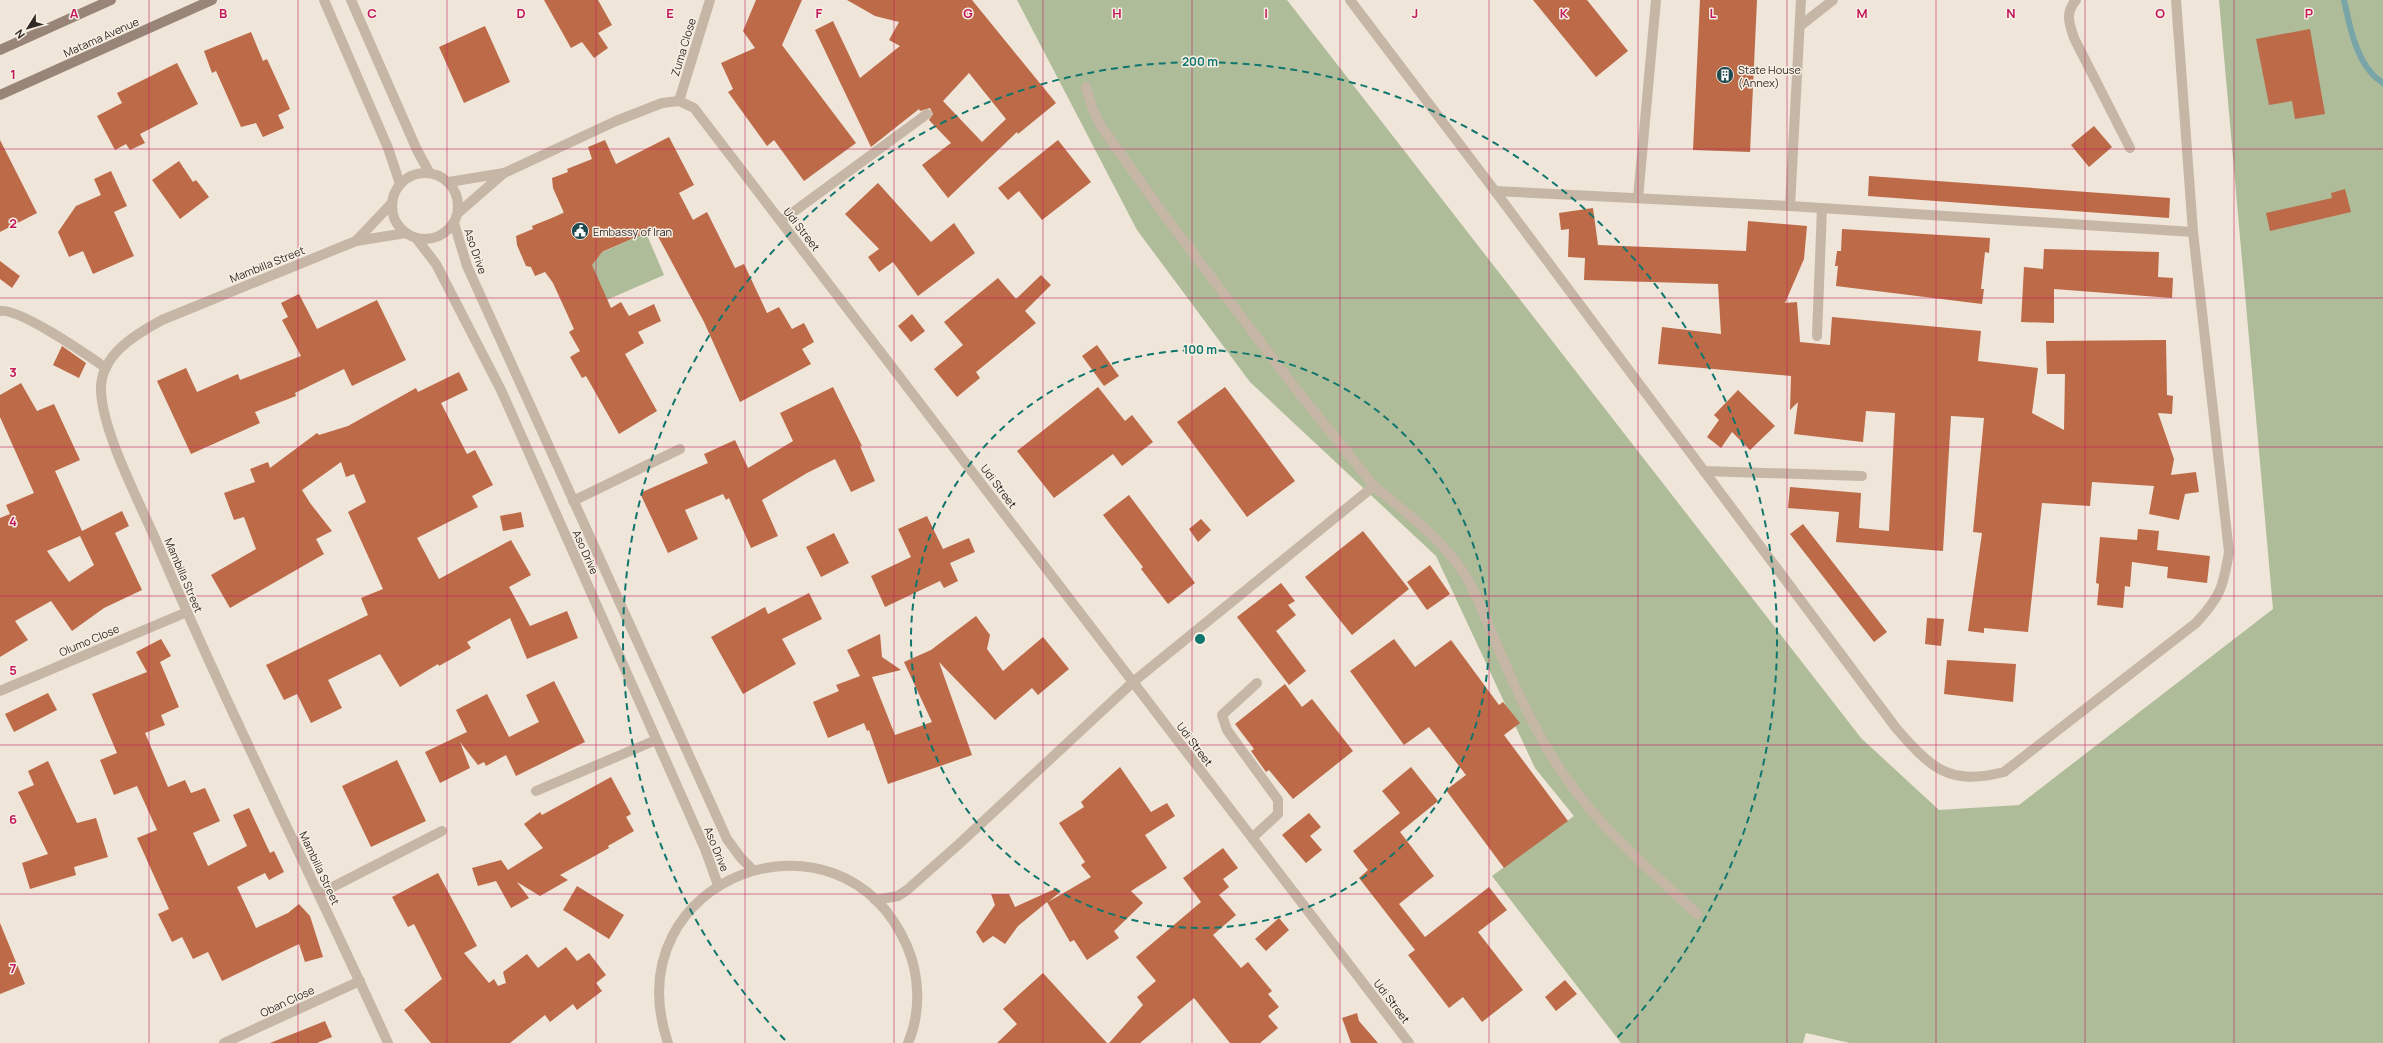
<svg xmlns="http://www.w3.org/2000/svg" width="2383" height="1043" viewBox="0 0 2383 1043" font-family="Manrope,sans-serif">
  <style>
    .green { fill: #aebc99 }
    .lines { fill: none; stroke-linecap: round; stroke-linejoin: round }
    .stream { stroke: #79a5a9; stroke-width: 6 }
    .building { fill: #bd6a48; fill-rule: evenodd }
    .lane { stroke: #c5b6a5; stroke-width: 10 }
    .street { stroke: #c5b6a5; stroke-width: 10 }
    .secondary { stroke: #998577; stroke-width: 10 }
    .grid { fill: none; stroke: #c2185b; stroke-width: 1; stroke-opacity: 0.55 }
    .ring { fill: none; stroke: #0f766e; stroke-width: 2; stroke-dasharray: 7 5 }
    .labels { text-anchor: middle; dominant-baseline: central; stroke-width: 3; stroke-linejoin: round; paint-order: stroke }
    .street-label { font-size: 11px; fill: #322a26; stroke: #f7efe3 }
    .poi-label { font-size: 11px; fill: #322a26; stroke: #f7efe3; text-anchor: start }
    .grid-label { font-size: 13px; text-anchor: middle; font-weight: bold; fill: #c2185b; stroke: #f7efe3; stroke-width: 3; stroke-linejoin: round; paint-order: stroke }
    .centre { fill: #0f766e; stroke: #f7efe3; stroke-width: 2 }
    .ring-label { font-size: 12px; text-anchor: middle; font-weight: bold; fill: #0f766e; stroke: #f7efe3; stroke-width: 3; stroke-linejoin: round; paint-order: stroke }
  </style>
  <rect width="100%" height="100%" fill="#efe5d8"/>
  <g class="green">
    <polygon points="1017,0 1287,0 1861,738 1939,810 2019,805 2273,609 2219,0 2383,0 2383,1043 1850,1043 1806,1033 1803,1043 1621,1043 1492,876 1574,816 1535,768 1436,556 1250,382 1137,230"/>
    <polygon points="633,202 664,275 570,316 586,268 595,261 553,218 567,210 603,252 640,235 632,218"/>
  </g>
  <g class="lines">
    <path class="stream" d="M2344 0C2350 28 2357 67 2383 83"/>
  </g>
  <g class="building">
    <polygon points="544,0 598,0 612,25 598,33 608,48 594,58 582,42 571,48"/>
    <polygon points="756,0 802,0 782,45 856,143 804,181 774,140 767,146 728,92 733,89 721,63 755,48 743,31"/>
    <path d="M847 0H972L1056 103 1018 134 1017 132 948 198 922 165 951 143 929 120 933 114 930 108 920 111 919 109 871 147 815 30 833 21 860 78 900 46 889 40 899 22 875 16ZM969 73 1006 119 982 142 943 101Z"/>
    <polygon points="1533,0 1587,0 1628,51 1596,77"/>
    <polygon points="1700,0 1757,0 1750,152 1693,150"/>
    <polygon points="485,26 510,82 464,103 439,47"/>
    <polygon points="2310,29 2325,114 2295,119 2292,101 2269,105 2256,39"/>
    <polygon points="251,32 263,61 267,59 290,109 278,115 284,128 263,137 256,123 241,127 216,71 212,73 204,51"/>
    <polygon points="177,63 198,104 140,134 145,143 130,150 126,144 115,150 97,116 122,103 117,93"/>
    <polygon points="2094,126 2112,147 2089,167 2071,145"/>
    <polygon points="669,137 694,185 679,193 693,220 707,212 735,268 744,264 767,313 779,307 792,329 804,323 814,342 802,349 811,364 740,402 704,322 654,229 602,252 592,265 611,308 621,302 629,316 654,304 661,321 638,332 644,343 625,354 657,411 619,434 586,376 582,378 570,357 580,351 569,332 574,329 553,283 545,272 535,276 531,267 526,266 517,245 516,236 533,229 532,226 564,213 553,188 552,178 568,172 567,169 592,159 588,147 605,140 616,164"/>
    <polygon points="0,140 37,213 0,232"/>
    <polygon points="1058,140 1091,182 1042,220 1019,191 1008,200 998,188"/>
    <polygon points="179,161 193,182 196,180 209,197 180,219 152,180"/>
    <polygon points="111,171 127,206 114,212 134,256 93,274 83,251 69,257 58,232 76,206 101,195 94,179"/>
    <polygon points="1869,176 2170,198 2169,218 1868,196"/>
    <polygon points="878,183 931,242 954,223 975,253 918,296 893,262 879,272 868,257 879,249 845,214"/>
    <polygon points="2345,189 2351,212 2270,231 2266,213 2332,198 2331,193"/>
    <polygon points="1593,208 1598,245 1746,251 1748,221 1807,226 1804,259 1785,303 1797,302 1800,342 1830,345 1832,317 1981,331 1978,361 2038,368 2032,413 2064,430 2065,374 2047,374 2046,341 2166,340 2167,395 2173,396 2172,414 2158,413 2174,459 2171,475 2196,472 2199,492 2185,494 2179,520 2149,514 2154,486 2092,482 2090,506 2042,503 2028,632 1984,628 1984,633 1968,631 1982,533 1973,532 1984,418 1951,416 1943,551 1836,542 1839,512 1788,508 1790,487 1861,493 1859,528 1889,531 1895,413 1866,411 1863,442 1794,434 1798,402 1790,410 1791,376 1658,364 1662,327 1721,334 1718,284 1584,280 1585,258 1568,257 1569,229 1561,230 1559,213"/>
    <polygon points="1842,229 1990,238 1989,253 1985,252 1981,289 1984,289 1982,304 1836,286 1838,266 1835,266 1837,251 1841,251"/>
    <polygon points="2044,249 2159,252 2158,277 2173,278 2172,298 2054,289 2054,323 2021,322 2024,267 2043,269"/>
    <polygon points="0,261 20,276 12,288 0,279"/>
    <polygon points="1041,275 1051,285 1025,311 1036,323 976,372 980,378 957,397 934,369 963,345 944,322 998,278 1016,299"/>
    <polygon points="299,294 317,329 377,300 406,360 352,386 344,369 295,393 296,396 255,412 260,423 191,454 157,381 186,368 197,392 238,374 240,380 301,356 282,320 288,317 281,303"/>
    <polygon points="912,314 925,331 911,342 898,326"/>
    <polygon points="1097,345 1119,376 1104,386 1082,356"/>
    <polygon points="62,346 86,363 79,378 53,365"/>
    <polygon points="459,372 468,390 441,403 467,454 475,450 493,485 472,496 478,507 417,538 439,579 511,540 531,575 509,587 530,626 567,611 578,638 527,659 510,618 467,642 471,648 439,666 438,664 400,687 380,654 328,680 342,708 311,723 297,694 284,700 266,665 368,615 361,598 383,589 348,512 366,502 354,474 346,477 341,462 302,490 310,503 332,531 316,539 324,554 230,608 211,575 256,549 244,517 234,520 224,493 255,482 250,469 268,462 270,468 317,433 319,435 348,426 416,388 418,392"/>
    <path d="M21 383 37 411 54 404 80 460 55 471 82 531 122 511 129 526 115 533 142 590 104 608 72 631 51 601 15 621 28 640 0 657V518L10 514 6 505 34 493 0 417V395ZM80 536 94 565 69 582 47 551Z"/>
    <polygon points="833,387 862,446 860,446 875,481 851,492 835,459 807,473 762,500 778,536 751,548 729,498 726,500 723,494 685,510 698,539 668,553 640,493 708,463 704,454 735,440 748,468 793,441 780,413"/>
    <polygon points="1098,387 1125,421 1132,415 1153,442 1122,466 1113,454 1054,498 1017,451"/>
    <polygon points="1225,387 1295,481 1247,517 1177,422"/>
    <polygon points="1738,390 1775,426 1750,450 1732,432 1721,448 1707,437 1719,420 1714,415"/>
    <polygon points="1129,495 1195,583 1168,604 1141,569 1143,567 1103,515"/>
    <polygon points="521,512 524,527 503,531 500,516"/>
    <polygon points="927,516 943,549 969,538 975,552 950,563 958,581 944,588 940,581 885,607 871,576 911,557 898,529"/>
    <polygon points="1201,519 1211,530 1198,542 1189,529"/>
    <polygon points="1803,524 1887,632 1874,642 1790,534"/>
    <polygon points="2138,529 2159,531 2157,550 2210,556 2207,583 2167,578 2168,567 2132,562 2130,587 2125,586 2123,608 2097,605 2099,584 2096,583 2100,537 2137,540"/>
    <polygon points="1363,531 1409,589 1352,635 1305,577"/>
    <polygon points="834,533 849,563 821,577 806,547"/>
    <polygon points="1430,565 1450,594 1427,610 1407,582"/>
    <polygon points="1281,583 1295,601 1288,605 1296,615 1276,631 1306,671 1289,685 1237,617"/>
    <polygon points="809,593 822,619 782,639 796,664 743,694 711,637 765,607 768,614"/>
    <polygon points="976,616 990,635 987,649 1003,671 1043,637 1069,669 1038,695 1032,688 995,720 939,662 972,755 888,784 869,730 867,731 864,723 828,738 813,702 839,691 836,685 860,676 847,650 880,634 882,657 901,670 872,677 895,735 932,722 904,662 931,650"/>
    <polygon points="1927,618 1944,619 1941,646 1925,644"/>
    <polygon points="161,639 171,656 160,662 179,707 161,715 165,725 145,733 168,787 185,780 191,793 205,788 220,821 193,833 208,866 247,846 233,815 249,808 270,853 274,851 284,872 269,880 265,873 237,887 256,928 288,913 299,904 310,916 323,957 305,962 299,944 222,981 208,952 193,959 182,937 172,942 158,914 169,909 137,838 157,830 137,786 114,795 100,760 117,753 92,694 147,672 136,652"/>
    <polygon points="1394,639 1415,667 1451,640 1499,705 1503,702 1520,723 1504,735 1568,821 1504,868 1446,790 1466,775 1429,727 1404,745 1350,671"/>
    <polygon points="1947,660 2016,664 2013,702 1944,694"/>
    <polygon points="554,681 585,742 516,776 506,755 486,766 484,762 478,765 460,742 470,768 440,783 425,752 467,732 456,710 487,694 509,737 539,722 526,695"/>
    <polygon points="1285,684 1302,707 1312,699 1353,751 1293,799 1269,770 1266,772 1251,751 1254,749 1235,724"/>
    <polygon points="48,693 57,710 14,732 5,714"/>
    <polygon points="397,760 426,821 371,847 342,786"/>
    <polygon points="48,761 77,823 96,818 108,857 74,867 76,875 30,889 22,863 48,854 18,792 34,785 28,771"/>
    <polygon points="1120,767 1151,812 1167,803 1175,816 1145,835 1167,868 1131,891 1143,903 1114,931 1119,938 1087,960 1074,940 1070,942 1047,902 1018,926 1005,944 993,936 983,943 976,932 995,905 991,894 1009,894 1015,907 1057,888 1059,893 1048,902 1091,877 1081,865 1085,862 1059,823 1084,807 1081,802"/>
    <polygon points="1411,767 1438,801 1400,832 1434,876 1399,904 1425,937 1489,887 1507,910 1478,932 1523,990 1482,1022 1463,997 1449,1008 1408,955 1415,950 1359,878 1368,870 1353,851 1400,813 1382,791"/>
    <polygon points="611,777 631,814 626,817 634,831 608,846 609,848 560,875 568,880 540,896 517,882 529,898 511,908 496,881 478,886 472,868 501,860 508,870 543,848 524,824 540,812 542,815"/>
    <polygon points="1309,813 1321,827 1310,836 1322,850 1306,863 1282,835"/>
    <polygon points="1223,848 1238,868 1223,879 1229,887 1219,895 1236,915 1213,935 1241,968 1248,962 1272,991 1268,994 1279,1007 1268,1016 1278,1028 1260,1043 1230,1043 1194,998 1140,1043 1109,1043 1143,1005 1137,997 1156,981 1136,957 1201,902 1183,878"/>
    <polygon points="438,873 477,946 464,953 489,983 494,979 498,986 506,983 503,972 527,954 538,968 566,947 577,961 589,953 606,975 596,983 602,991 577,1010 573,1004 550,1022 545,1015 510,1043 431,1043 404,1010 442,979 414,924 408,927 392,897"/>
    <polygon points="577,886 624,915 609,939 563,910"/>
    <polygon points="1279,918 1289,930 1266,951 1255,939"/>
    <polygon points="0,923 25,984 0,994"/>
    <polygon points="1043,973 1107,1043 997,1043 1017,1024 1003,1009"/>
    <polygon points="1565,980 1577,994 1556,1011 1545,997"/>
    <polygon points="1357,1013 1359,1021 1378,1043 1351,1043 1342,1018"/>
    <polygon points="325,1021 332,1037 317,1043 270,1043"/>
  </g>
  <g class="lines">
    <g class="lane">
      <path d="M2076 0C2065 13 2069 23 2074 38L2130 148"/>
      <polyline points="1800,26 1833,0"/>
      <polyline points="1495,191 1790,206 2193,232"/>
      <polyline points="1638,198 1656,0"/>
      <polyline points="1790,206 1801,0"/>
      <path d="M0 311C20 308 87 355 106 368"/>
      <polyline points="1817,336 1822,208"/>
      <polyline points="1704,471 1862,476"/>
      <polyline points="536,791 656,740"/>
    </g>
    <g class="street">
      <polyline points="324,0 388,148 400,184"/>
      <polyline points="351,0 417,150 429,172"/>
      <path d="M1350 0 1495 191 1896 728C1931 768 1948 786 2004 772L2196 623C2221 596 2223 587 2229 552L2193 232 2176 0"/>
      <polyline points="679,101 710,0"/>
      <circle cx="425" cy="206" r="33"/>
      <polyline points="449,182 504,173 616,121 662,103 679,101 694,108 1409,1043"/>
      <polyline points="458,213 504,173"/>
      <polyline points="781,221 927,114"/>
      <polyline points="454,223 467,266 727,839 741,858 753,870"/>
      <polyline points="416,238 436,264 501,390 705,849 718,885"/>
      <polyline points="356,241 391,204"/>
      <path d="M1374 486C1405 512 1441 538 1463 572 1477 593 1484 615 1494 638 1513 684 1539 741 1569 782 1604 832 1653 872 1697 914"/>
      <polyline points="573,501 680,449"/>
      <polyline points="0,691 187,612"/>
      <polyline points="1252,838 1278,814 1278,800 1227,730 1222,715 1257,683"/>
      <polyline points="319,894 442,831"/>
      <polyline points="875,900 898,896 907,890 959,844 1133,682 1374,486 1296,389 1162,212 1101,126 1093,110 1086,87"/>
      <polyline points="224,1043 360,981"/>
      <path d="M388 1043C312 876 229 712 157 543 140 503 102 432 101 390 100 355 136 334 162 320L356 241 406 233"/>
      <path d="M668 1043C612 877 840 793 907 946 920 976 921 1013 908 1043"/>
    </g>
    <g class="secondary">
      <polyline points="0,50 111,0"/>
      <polyline points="0,95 212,0"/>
    </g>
  </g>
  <path class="grid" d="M149 0V1043M298 0V1043M447 0V1043M596 0V1043M745 0V1043M894 0V1043M1043 0V1043M1192 0V1043M1340 0V1043M1489 0V1043M1638 0V1043M1787 0V1043M1936 0V1043M2085 0V1043M2234 0V1043M0 149H2383M0 298H2383M0 447H2383M0 596H2383M0 745H2383M0 894H2383"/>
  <g class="ring">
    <circle cx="1200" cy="639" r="289"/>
    <path d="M785 1040A577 577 0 1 1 1615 1040"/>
  </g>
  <defs>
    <symbol id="building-disc" viewBox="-11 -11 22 22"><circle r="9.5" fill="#1f4a50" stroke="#f7efe3"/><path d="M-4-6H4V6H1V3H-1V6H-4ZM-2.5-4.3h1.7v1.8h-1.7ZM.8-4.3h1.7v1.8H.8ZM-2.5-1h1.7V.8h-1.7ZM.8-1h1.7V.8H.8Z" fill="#fff"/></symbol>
    <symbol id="civic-disc" viewBox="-11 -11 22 22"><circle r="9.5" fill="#1f4a50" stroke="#f7efe3"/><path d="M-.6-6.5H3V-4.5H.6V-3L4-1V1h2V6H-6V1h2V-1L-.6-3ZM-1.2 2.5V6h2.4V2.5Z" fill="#fff"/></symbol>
  </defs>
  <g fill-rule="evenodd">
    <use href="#building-disc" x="1715" y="65" width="20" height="20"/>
    <use href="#civic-disc" x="570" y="221" width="20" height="20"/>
  </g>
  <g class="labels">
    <g class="street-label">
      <text transform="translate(101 37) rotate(-24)">Matama Avenue</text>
      <text transform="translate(683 47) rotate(-73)">Zuma Close</text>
      <text transform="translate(802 229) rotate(52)">Udi Street</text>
      <text transform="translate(476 251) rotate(71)">Aso Drive</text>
      <text transform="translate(267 264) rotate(-22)">Mambilla Street</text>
      <text transform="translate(999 486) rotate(53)">Udi Street</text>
      <text transform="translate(586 552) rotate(66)">Aso Drive</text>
      <text transform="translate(184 575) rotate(67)">Mambilla Street</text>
      <text transform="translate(89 640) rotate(-23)">Olumo Close</text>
      <text transform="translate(1195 744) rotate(53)">Udi Street</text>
      <text transform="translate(717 849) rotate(68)">Aso Drive</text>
      <text transform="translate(320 868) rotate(65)">Mambilla Street</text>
      <text transform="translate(287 1001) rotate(-25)">Oban Close</text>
      <text transform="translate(1392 1001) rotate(53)">Udi Street</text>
    </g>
    <g class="poi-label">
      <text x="1738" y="69">State House<tspan x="1738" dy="13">(Annex)</tspan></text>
      <text x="593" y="231">Embassy of Iran</text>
    </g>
  </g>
  <g class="grid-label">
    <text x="74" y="18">A</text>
    <text x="223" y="18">B</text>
    <text x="372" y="18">C</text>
    <text x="521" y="18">D</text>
    <text x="670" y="18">E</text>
    <text x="819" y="18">F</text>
    <text x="968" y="18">G</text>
    <text x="1117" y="18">H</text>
    <text x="1266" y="18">I</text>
    <text x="1415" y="18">J</text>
    <text x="1564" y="18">K</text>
    <text x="1713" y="18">L</text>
    <text x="1862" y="18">M</text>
    <text x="2011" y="18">N</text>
    <text x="2160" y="18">O</text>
    <text x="2309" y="18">P</text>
    <text x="13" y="79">1</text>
    <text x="13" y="228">2</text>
    <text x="13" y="377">3</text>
    <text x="13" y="526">4</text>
    <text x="13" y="675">5</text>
    <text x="13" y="824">6</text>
    <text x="13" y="973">7</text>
  </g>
  <circle cx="1200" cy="639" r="6" class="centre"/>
  <g class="ring-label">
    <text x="1200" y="66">200 m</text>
    <text x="1200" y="354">100 m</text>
  </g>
  <g transform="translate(28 28) rotate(233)" stroke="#f7efe3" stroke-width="3" paint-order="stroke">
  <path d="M0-3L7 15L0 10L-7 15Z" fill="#322a26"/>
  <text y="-6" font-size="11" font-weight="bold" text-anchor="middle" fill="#322a26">N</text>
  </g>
</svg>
